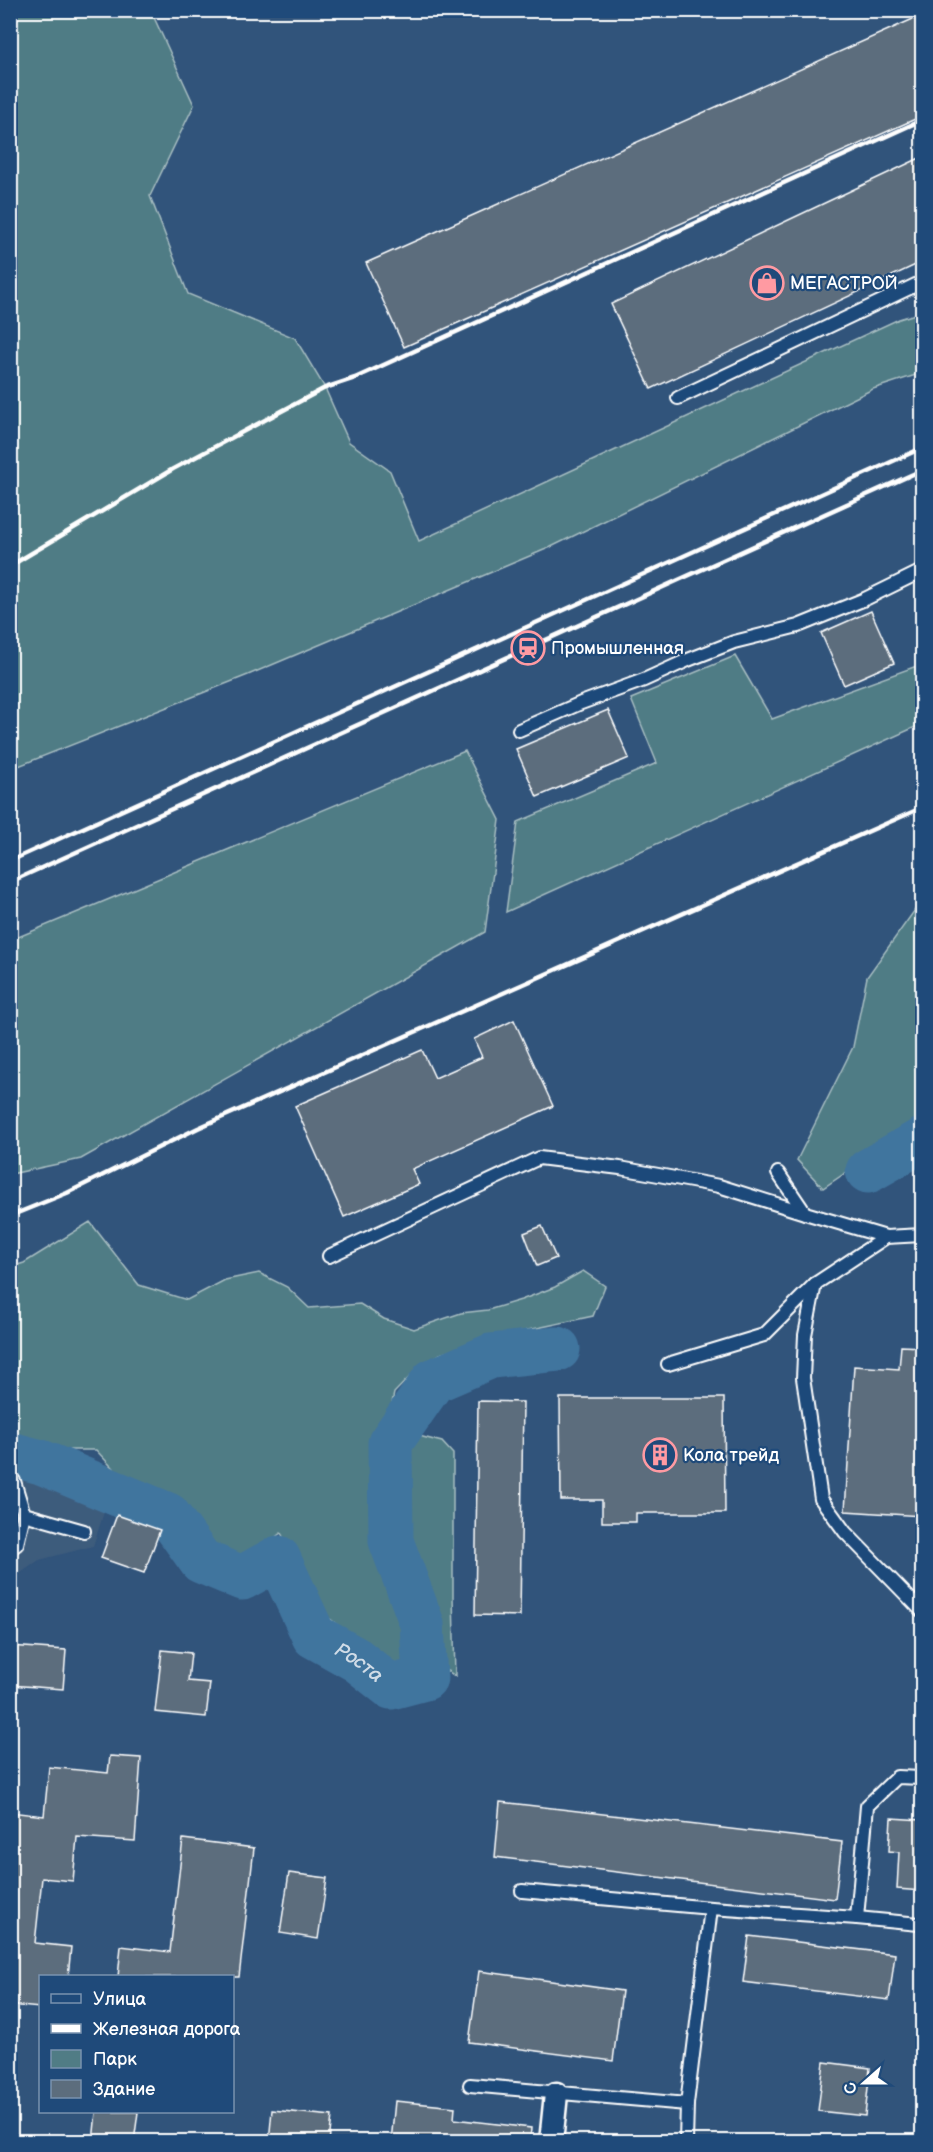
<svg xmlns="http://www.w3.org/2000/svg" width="933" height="2152" viewBox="0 0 933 2152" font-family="'Balsamiq Sans',sans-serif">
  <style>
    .built { fill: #3e5c7c }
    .green { fill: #507c85; stroke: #a8bec2; stroke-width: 1.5 }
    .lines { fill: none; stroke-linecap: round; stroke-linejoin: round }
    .river { stroke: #41749e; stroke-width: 45 }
    .building { fill: #5c6d7d; stroke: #fff; stroke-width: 1.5 }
    .lane-casing { stroke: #fff; stroke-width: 16 }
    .street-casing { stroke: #fff; stroke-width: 27 }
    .lane { stroke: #1f4a7a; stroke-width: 12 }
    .street { stroke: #1f4a7a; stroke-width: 22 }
    .rail { stroke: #fff; stroke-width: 4.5 }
    .labels { text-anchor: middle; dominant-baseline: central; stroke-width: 4.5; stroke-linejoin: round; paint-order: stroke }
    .poi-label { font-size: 18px; fill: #fff; stroke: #1f4a7a; text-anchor: start }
    .water-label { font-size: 20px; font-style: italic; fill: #d0dce7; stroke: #1f4a7a }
  </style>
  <rect width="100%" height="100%" fill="#31547b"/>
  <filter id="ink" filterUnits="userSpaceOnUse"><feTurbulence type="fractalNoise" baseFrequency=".0167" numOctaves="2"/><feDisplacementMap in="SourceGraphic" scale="12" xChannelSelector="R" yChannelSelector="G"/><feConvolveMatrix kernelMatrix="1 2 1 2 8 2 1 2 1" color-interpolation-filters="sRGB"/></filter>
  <g filter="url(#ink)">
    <polygon class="built" points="11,1449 106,1506 93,1546 39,1560 11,1580"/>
    <g class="green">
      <polygon points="11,10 151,11 194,105 150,196 188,294 295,338 325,388 349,442 390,471 419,541 899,319 922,312 922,373 873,389 551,547 248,675 11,769"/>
      <polygon points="735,656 772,719 922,664 922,724 506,912 518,822 657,763 631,699"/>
      <polygon points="465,751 500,820 485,932 81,1159 11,1174 11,940"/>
      <polygon points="922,900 922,1121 823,1188 797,1160 853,1047 867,977"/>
      <polygon points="90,1222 139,1285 187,1300 225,1280 259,1273 287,1287 309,1308 360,1304 384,1319 414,1329 461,1313 488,1310 521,1300 555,1287 583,1271 605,1286 593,1316 490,1338 440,1354 419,1367 394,1393 390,1412 397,1425 415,1435 442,1442 453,1454 453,1596 455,1676 403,1642 407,1669 372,1652 329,1618 281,1533 242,1560 206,1541 187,1512 137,1494 96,1450 23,1450 11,1443 11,1267 24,1263"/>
    </g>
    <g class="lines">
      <g class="river">
        <polyline points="868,1171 922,1140"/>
        <path id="s1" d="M10 1454 41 1462 168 1515 201 1561 242 1578 278 1558 314 1636 357 1660 391 1687 425 1678 422 1624 391 1541 390 1443 433 1381 491 1356 558 1349"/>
      </g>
    </g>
    <g class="building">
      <polygon points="922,15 922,116 404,347 366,263"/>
      <polygon points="922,157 922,262 651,389 611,304"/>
      <polygon points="871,611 894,663 844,685 821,633"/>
      <polygon points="608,710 629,758 537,797 516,749"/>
      <polygon points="514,1020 553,1106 412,1169 419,1184 344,1217 295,1106 422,1050 435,1078 482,1057 474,1039"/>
      <polygon points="542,1226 556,1258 537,1266 524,1233"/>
      <polygon points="901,1346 922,1347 922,1516 845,1511 854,1366 899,1369"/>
      <polygon points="560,1398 724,1398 725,1513 636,1513 636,1522 602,1522 602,1500 561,1500"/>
      <polygon points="478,1401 523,1402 520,1616 475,1615"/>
      <polygon points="117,1515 160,1530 144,1573 101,1558"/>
      <polygon points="10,1646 66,1650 63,1689 10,1685"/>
      <polygon points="162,1650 191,1653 188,1681 210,1683 206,1717 155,1712"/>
      <polygon points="110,1756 141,1758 135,1841 77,1837 73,1881 42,1878 35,1943 71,1947 68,1977 40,1977 40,2008 10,2005 10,1812 44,1816 49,1767 108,1773"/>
      <polygon points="500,1802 842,1842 835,1899 495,1857"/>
      <polygon points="891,1818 922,1820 922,1891 897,1889 899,1852 889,1851"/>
      <polygon points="183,1839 254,1848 239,1977 118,1977 121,1946 170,1952"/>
      <polygon points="289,1873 327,1878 318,1939 280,1933"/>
      <polygon points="749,1936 895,1954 889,2000 743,1982"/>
      <polygon points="479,1971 622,1991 613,2061 469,2042"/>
      <polygon points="824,2062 870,2068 865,2116 818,2111"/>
      <polygon points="395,2101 455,2107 454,2119 531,2128 530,2142 391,2142"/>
      <polygon points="272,2110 332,2116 329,2142 269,2142"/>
      <polygon points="96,2112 138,2112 134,2142 93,2142"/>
    </g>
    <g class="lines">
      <defs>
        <g id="lane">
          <polyline points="678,398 922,282"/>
          <polyline points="519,730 581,703 644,680 688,660 734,642 798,626 865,599 922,571"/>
          <polyline points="778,1173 805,1213 886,1237"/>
          <polyline points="329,1256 539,1158 620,1168 719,1186 805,1213"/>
          <polyline points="815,1284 805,1335 803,1378 821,1499 845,1532 922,1611"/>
          <polyline points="668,1364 764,1335 815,1284 886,1237 922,1235"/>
          <polyline points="10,1482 14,1481 24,1514 84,1531"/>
          <polyline points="10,1549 17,1544 24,1514"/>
          <polyline points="522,1891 711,1908 857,1918 867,1806 897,1777 922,1778"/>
          <polyline points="857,1918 919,1924"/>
          <polyline points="470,2085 687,2104 711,1908"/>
          <polyline points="686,2142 687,2104"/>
        </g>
        <polyline id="street" points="551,2142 556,2094"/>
      </defs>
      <use href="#lane" class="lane-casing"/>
      <use href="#street" class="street-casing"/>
      <use href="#lane" class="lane"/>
      <use href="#street" class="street"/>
      <g class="rail">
        <polyline points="10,566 173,469 325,388 355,378 922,120"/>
        <polyline points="10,861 922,448"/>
        <polyline points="10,882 922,470"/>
        <polyline points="10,1216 67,1193 198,1128 919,809"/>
      </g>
    </g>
  </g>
  <defs>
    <symbol id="shop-ring" viewBox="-11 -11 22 22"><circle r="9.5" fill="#1f4a7a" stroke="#ff9aa2" stroke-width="1.5"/><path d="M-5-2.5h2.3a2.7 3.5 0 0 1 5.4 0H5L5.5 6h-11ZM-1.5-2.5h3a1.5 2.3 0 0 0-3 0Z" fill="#ff9aa2"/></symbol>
    <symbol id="station-ring" viewBox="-11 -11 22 22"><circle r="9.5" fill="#1f4a7a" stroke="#ff9aa2" stroke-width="1.5"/><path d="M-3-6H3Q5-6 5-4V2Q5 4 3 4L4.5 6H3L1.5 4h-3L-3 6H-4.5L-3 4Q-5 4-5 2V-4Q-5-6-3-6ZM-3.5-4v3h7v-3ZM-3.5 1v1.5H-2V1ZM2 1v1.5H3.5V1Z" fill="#ff9aa2"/></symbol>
    <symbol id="building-ring" viewBox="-11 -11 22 22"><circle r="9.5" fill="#1f4a7a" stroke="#ff9aa2" stroke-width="1.5"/><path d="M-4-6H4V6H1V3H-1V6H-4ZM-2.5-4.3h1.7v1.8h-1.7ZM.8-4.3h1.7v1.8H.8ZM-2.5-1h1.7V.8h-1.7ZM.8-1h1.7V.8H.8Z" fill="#ff9aa2"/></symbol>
  </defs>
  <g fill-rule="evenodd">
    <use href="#shop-ring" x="748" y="264" width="38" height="38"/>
    <use href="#station-ring" x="509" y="629" width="38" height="38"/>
    <use href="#building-ring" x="641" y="1436" width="38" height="38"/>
  </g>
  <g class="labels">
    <g class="poi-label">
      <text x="790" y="283">МЕГАСТРОЙ</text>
      <text x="551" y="648">Промышленная</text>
      <text x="683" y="1455">Кола трейд</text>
    </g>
    <g class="water-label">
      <text stroke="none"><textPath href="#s1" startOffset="450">Роста</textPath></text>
    </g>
  </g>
  <rect width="933" height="2152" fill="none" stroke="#1f4a7a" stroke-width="36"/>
  <rect x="18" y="18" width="897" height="2116" fill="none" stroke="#fff" stroke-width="2" filter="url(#ink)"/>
  <rect x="39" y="1975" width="195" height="138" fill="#1f4a7a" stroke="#7992af" stroke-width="1.5"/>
  <rect x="51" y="1994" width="30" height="9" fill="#1f4a7a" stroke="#7992af" stroke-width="1.5"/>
  <text x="93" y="2005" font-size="18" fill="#ffffff">Улица</text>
  <rect x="51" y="2024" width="30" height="9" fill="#ffffff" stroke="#7992af" stroke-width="1.5"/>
  <text x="93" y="2035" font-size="18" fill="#ffffff">Железная дорога</text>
  <rect x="51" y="2050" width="30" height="18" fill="#507c85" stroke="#7992af" stroke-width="1.5"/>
  <text x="93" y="2065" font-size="18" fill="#ffffff">Парк</text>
  <rect x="51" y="2080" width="30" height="18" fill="#5c6d7d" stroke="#7992af" stroke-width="1.5"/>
  <text x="93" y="2095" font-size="18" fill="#ffffff">Здание</text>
  <g transform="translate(864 2083) rotate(249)" stroke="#1f4a7a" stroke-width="4.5" paint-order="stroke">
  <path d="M0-4.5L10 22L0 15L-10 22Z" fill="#ffffff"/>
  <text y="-9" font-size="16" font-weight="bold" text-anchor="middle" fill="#ffffff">С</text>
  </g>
</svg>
